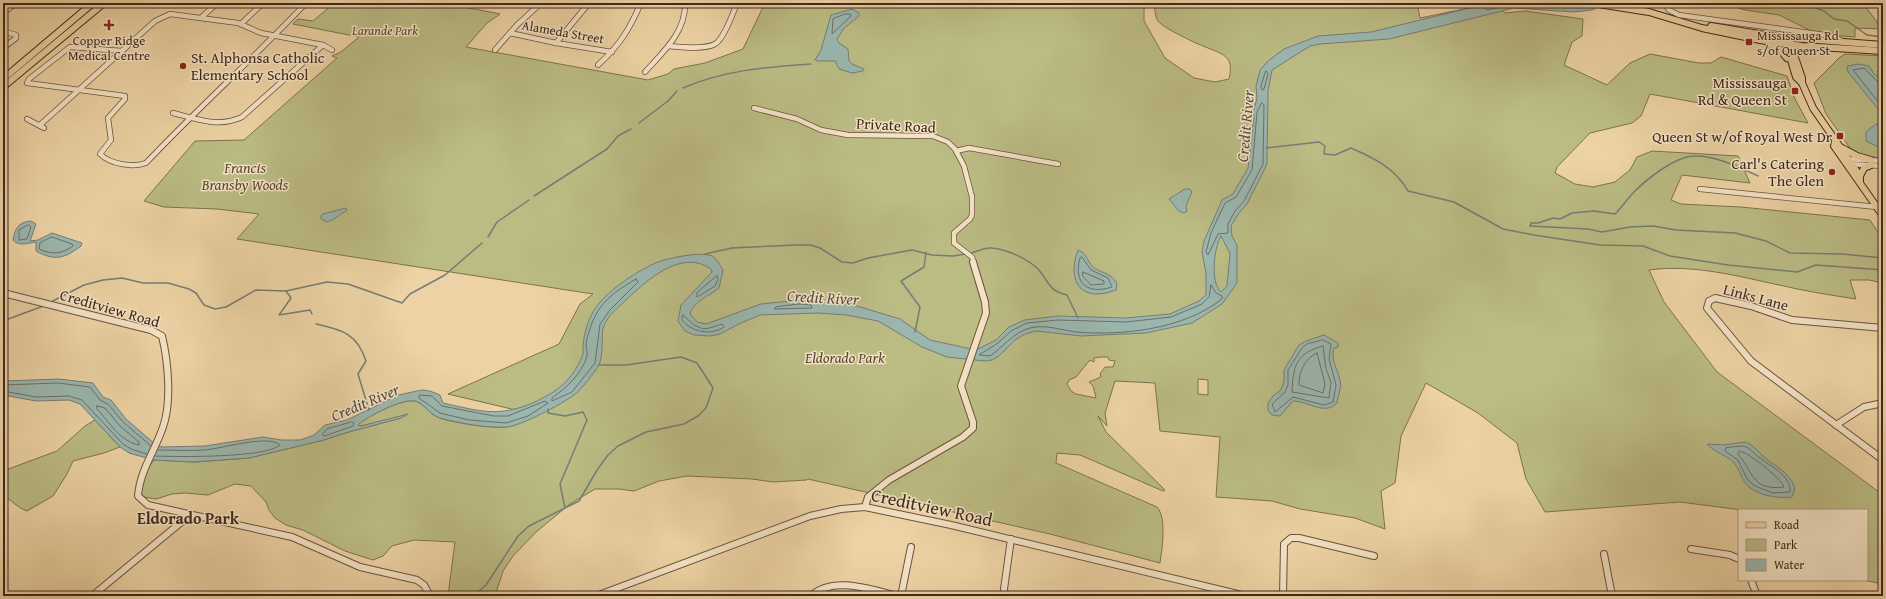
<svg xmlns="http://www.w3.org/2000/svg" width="1886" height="599" viewBox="0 0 1886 599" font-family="'Gentium Book Plus',serif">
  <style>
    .green { fill: #bbbb84; stroke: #7e7250; fill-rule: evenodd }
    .water { fill: #9ab6ae; stroke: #767d74; fill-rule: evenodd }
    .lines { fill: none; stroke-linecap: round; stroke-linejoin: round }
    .shore { stroke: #6e6f65; stroke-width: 1 }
    .stream { stroke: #767d74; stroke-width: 1.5 }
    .minor-far1-casing { stroke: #6c523e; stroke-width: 6 }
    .minor-casing { stroke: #6c523e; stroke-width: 8 }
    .major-casing { stroke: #41281c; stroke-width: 8 }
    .minor-far1 { stroke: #f3e2c4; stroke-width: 4.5 }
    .minor { stroke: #f3e2c4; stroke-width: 6 }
    .major { stroke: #ecd2a4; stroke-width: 6 }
    .poi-dot { fill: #8f2418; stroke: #f3e2c4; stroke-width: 1.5 }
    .labels { text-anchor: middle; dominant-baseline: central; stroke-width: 3; stroke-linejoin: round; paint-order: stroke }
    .far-park-label { font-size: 13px; font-style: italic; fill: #594531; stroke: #f3e2c4 }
    .far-street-label { font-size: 13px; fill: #41281c; stroke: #f3e2c4 }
    .far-poi-label { font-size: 13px; fill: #41281c; stroke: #f3e2c4; text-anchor: start }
    .poi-label { font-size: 15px; fill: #41281c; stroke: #f3e2c4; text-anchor: end }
    .street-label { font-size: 15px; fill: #41281c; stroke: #f3e2c4 }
    .park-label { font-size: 15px; font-style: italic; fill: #594531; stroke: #f3e2c4 }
    .water-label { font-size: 16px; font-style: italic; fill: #574c40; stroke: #f3e2c4 }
    .neighbourhood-label { font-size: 16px; font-weight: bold; fill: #41281c; stroke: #f3e2c4 }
    .near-street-label { font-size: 18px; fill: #41281c; stroke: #f3e2c4 }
  </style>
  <rect width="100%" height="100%" fill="#ecd2a4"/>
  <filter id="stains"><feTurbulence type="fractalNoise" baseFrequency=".005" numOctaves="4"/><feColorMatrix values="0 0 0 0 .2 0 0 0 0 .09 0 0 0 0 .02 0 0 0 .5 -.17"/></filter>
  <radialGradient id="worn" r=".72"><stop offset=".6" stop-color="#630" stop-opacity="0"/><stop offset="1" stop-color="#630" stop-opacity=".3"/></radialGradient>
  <g class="green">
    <path d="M334 3H444L500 14 487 23 466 47 648 80 668 74 674 69 705 63 743 49 765 3H1144V21L1165 58 1194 78 1215 82 1229 79C1234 57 1225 55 1208 48 1199 45 1163 28 1158 21 1155 17 1155 8 1154 3H1417L1420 18 1493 3 1505 13 1525 11 1583 19 1582 36 1572 42 1564 65 1607 85 1630 63 1650 54 1699 63H1711L1721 57 1787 76 1795 99 1808 123 1650 94 1641 116 1632 123 1590 133 1557 167 1555 173 1575 184 1593 187 1615 182 1630 170 1637 157 1652 151 1738 156 1750 183 1682 175 1671 200 1681 204 1741 207 1870 220 1883 240V283L1869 280H1850L1856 299C1830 295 1804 291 1779 285 1737 276 1693 264 1649 270L1664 302 1717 372 1883 495V584L1863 580H1867V510H1742L1680 502 1545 512 1526 479 1517 443 1478 413 1426 383 1401 436 1395 483 1381 491 1385 529 1355 518 1300 509 1272 501 1216 497 1220 437 1160 431 1155 383 1115 381 1105 413 1107 426 1098 416 1106 432 1165 490 1163 491 1080 455 1057 453 1056 463 1157 507C1167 518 1162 549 1160 563L1050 534 808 479 807 480 773 482 752 479 687 476 659 481 634 491 619 489H595L570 504 536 532 513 556 503 571 495 596H448L455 542 414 540 392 546 383 556 373 560 345 551 303 530 286 525 275 518 269 510 266 502 251 486 235 484 208 495 185 493 172 494 156 499 144 497 136 490 139 480 154 460 194 462 249 458 324 440 345 433 401 418 406 415 361 426 357 425C366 417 403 398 415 401 423 403 429 413 437 417 448 422 493 429 506 427 516 426 528 419 537 415L448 394 559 344 580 304 593 294 237 239 259 214 217 209 164 207 144 201 195 141 244 140 337 58 332 56 341 52 359 37 293 24 298 19 313 21ZM1101 357H1108L1109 360 1115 361 1113 367H1105L1100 374 1101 377 1089 382 1093 386 1096 398 1076 394 1071 391 1067 384 1069 380 1076 377 1090 360 1094 362V358ZM1198 379 1208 380V395L1198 394Z"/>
    <polygon points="1724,3 1863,3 1882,29 1855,28 1855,37 1817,34 1779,15 1745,10"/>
    <path d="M1845 54 1883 56V158C1871 157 1860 156 1850 148L1826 114 1814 83 1839 58Z"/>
    <path d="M95 420 120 447 104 453 73 461 67 474 53 496 27 511C18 508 11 500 3 495V471L57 451 85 426Z"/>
  </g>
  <g class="water">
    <path d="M1490 3 1571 5 1575 3H1607L1592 10 1574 12 1514 8 1389 39 1320 44 1310 46 1272 70 1268 91 1267 164 1247 204 1239 213 1231 226 1232 236 1237 245V283L1222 304 1192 323 1146 333 1081 336 1036 331 1025 334 1015 340 999 356 992 360 985 361 947 357 922 347 878 321 846 315 818 313 760 315 741 323 720 334 710 336 694 335 685 331 678 321 681 305 712 272 711 269C681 248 646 281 625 301 618 308 607 316 604 326 601 332 603 341 602 347 602 353 601 360 599 365 595 372 580 391 574 395 562 404 519 427 506 427 485 428 459 423 440 418 430 415 424 403 415 401 403 398 366 417 358 425L361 426 408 414 401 418 345 433 324 440 249 458 194 462 154 460 129 453 120 447 80 404 69 400 36 401 3 395V381L59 379 93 383 103 397 111 400 126 419 156 445 162 447 205 446 263 437 282 440H300L314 435 325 425 347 420 398 395 422 390 430 391 440 395 443 403C480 411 498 418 535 402 542 398 550 395 556 390 568 382 578 368 583 354 584 352 582 348 583 346 584 333 589 316 597 306 608 290 640 269 658 262 669 258 701 251 712 256 717 258 720 266 723 270L719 288C709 296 693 302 690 314L697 322 706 324 761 304 800 300 857 306 900 319 930 340 976 350 996 340 1009 327 1025 320 1058 316 1126 318 1170 314 1199 301 1206 295V273L1202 252 1204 241 1222 200 1233 194 1248 168 1254 116 1253 112 1257 99 1256 86 1260 70 1268 61 1284 49 1318 36 1371 32ZM1221 236 1230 253 1227 286 1221 292C1210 283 1214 247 1221 236Z"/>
    <polygon points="852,9 859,13 859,16 844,28 837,39 839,43 848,49 849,61 852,64 864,69 863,71 852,73 839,69 835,61 818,61 815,60 821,50 831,15"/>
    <polygon points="1859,64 1869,66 1874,74 1880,78 1881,76 1877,71 1883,70 1883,115 1848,72 1847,66"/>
    <polygon points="1876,124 1883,125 1883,149 1866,141 1866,132"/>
    <polygon points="1185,189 1190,189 1192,192 1186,206 1187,211 1184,213 1179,211 1169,199"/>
    <polygon points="346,208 347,210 334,219 327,222 321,219 321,216 323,214"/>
    <path d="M31 221 36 224 30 241 38 240 52 233 82 243 81 246C64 259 54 261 36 251V242C28 243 19 247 13 240 15 229 18 222 31 221Z"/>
    <path d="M1078 250C1088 254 1086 260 1093 267 1101 274 1107 270 1117 283L1116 290C1082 303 1066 283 1078 250Z"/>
    <path d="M1324 335 1338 343V347L1334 348C1330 359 1338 370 1340 380 1342 388 1338 395 1337 403 1325 416 1308 401 1293 401L1280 416 1272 415 1268 410V403L1273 396 1281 390 1284 381V370L1299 345 1306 341Z"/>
    <path d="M1745 442C1752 444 1755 448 1760 453 1772 466 1788 469 1795 488L1792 497C1778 499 1752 495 1744 481 1740 475 1739 467 1733 462 1726 455 1714 452 1707 444L1724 445Z"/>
  </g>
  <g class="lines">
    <g class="shore">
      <polyline points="1486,3 1485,8 1487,10 1514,4 1557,7 1559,3"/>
      <polygon points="845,14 850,14 851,16 832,34 833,19"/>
      <polygon points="1266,71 1268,74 1264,89 1262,90 1261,86"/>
      <polyline points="1883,80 1877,81 1864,68 1853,70 1883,108"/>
      <polygon points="1262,103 1264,105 1263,164 1244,201 1235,211 1228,224 1228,233 1218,234 1208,255 1206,252 1211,233 1225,203 1236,197 1252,170 1257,112"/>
      <polygon points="29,225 31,227 27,239 19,240 19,230"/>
      <path d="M52 237 72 244 73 246C62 254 52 255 39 249L40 243Z"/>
      <path d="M1082 257 1091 270 1108 278 1112 287C1087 295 1073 283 1080 258Z"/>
      <polygon points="1083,272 1104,281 1104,284 1091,285 1083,276"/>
      <polygon points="717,276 718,279 715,286 697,297 697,293"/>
      <path d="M636 279 638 282 610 310 600 324 595 363 572 392 552 401V398C566 388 582 374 587 356 588 353 586 349 586 344 588 332 593 318 600 308 609 295 623 287 636 279Z"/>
      <path d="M1211 285 1216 293 1222 296V299C1184 329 1123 336 1076 332 1061 330 1045 324 1030 328 1014 332 1003 347 990 356L979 355 998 343 1011 331 1027 323 1058 320 1126 322 1171 317 1202 304 1209 297Z"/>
      <polygon points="800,304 811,305 812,308 774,309 776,307"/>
      <path d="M683 315 694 325 703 329 710 328 722 324 724 327C711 336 691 332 682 320Z"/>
      <polygon points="1323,340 1331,344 1329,359 1336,385 1333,402 1324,405 1293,397 1275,412 1272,404 1285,392 1288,385 1288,370 1302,348 1307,344"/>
      <path d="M1323 346 1326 369 1331 382 1329 398 1292 392C1293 366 1296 353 1323 346Z"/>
      <path d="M1317 353 1325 384 1323 393 1299 385C1299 372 1304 359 1317 353Z"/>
      <polyline points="3,385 58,383 90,387 100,400 108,404 123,422 151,446"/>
      <polyline points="3,391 36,397 69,396 82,400 123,444 131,449 147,454"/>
      <polygon points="420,395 432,396 442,406 494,416 508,416 545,401 548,403 528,416 506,423 469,420 440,413 419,398"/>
      <path d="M97 406 105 408 120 426 139 442V445C121 442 109 422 97 409Z"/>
      <polygon points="352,422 354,423 353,426 324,436 322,435 327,429"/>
      <path d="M1742 446C1751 447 1753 454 1760 458 1771 467 1791 475 1790 492L1773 493 1755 486 1747 479 1738 460 1725 451 1726 448Z"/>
      <path d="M1740 451C1749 453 1781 478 1784 487 1751 491 1754 472 1738 454Z"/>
      <path d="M155 456C177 457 266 458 280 445 268 434 221 449 204 450 189 451 173 450 158 450"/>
    </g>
    <g class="stream">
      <polyline points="1802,3 1824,11 1834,19 1847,21 1867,35 1883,37"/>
      <path d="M683 88C724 70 767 67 811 64"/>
      <polyline points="639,123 668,101 677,91"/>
      <path d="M1266 148 1319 142 1325 146 1324 154 1335 155 1351 148C1374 158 1395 168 1408 191L1454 202 1503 229 1534 235 1600 245 1643 246 1670 256 1728 265 1797 272 1816 265 1883 270"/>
      <polyline points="534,196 607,149 618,136 631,129"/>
      <polyline points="1530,226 1588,229 1602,232 1630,227 1653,226 1676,230 1735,233 1766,241 1790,253 1842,254 1883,258"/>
      <path d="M1530 226 1531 223H1538L1553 218 1560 219 1572 213 1594 211 1615 214C1622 207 1628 198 1635 191 1648 178 1675 157 1693 156 1715 155 1739 167 1758 176"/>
      <polyline points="488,237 497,222 529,200"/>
      <path d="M971 253C978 251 985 247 992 248 1006 249 1028 259 1038 269 1050 282 1047 290 1067 295L1078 318"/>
      <polyline points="705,254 732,248 796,245 810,245 820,248 842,262 853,263 868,258 912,250 932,255 953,256 965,254"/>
      <polyline points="286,291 291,298 279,315 310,310 312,314"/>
      <polyline points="49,303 84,285 103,280 122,278 143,283 168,283 189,289 196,293 204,305 215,309 226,307 256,290 286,291 327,282 348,284 402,303 410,294 445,275 482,243"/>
      <polyline points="3,321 46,305"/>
      <path d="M316 324C342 330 357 333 366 361L358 374 369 410"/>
      <polyline points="915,332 920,307 901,281 924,267 926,252"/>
      <polyline points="548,409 548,413 565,416 583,412 587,420 560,484 565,508"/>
      <polyline points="473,596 486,585 518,536 529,526 579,501 597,470 608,455 618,446 646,432 684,424 698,416 706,408 713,388 697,363 681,357 626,365 598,365"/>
    </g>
    <defs>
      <g id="minor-far1">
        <polyline points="1664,3 1669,10 1679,15 1832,36 1846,43"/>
        <polyline points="3,13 16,3"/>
        <polyline points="202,17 217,3"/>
        <polyline points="241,24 263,3"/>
        <polyline points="3,31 16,35 16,38 3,48"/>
        <polyline points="510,33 556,43 612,52"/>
        <polyline points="556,43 589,3"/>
        <path d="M669 46C681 47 704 50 715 44 724 39 733 13 737 3"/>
        <polyline points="495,50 517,25 541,3"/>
        <path d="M122 51 70 47 29 79 27 83 125 96V99L108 118 111 140 100 154C110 164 133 168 146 163 198 108 254 58 306 3"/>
        <path d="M598 65C620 45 629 30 641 3"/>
        <path d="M645 72C663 52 686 32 685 3"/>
        <polyline points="754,108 797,119 821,130 848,135 933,136 948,142 955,149 964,166 972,197 972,215 970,219 954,233 954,243 972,257 974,263"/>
        <path d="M173 113C196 119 219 128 242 117L323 45"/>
        <polyline points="27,119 44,128"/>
        <polyline points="40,125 155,21 170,14 238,23 261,33 323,45 332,50"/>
        <polyline points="956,151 969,148 1058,164"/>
        <polyline points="1845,159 1883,161"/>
        <polyline points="1849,164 1883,166"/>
        <polyline points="1700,189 1877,207"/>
      </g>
      <g id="minor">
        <path d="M3 293 151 330 162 336C168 361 172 402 163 427 155 451 140 470 138 496L148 505 292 537 360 567 417 580 424 585 430 596"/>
        <polyline points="1883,328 1792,320 1751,306 1715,298 1709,301 1707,308 1751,361 1883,460"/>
        <polyline points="1836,425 1864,407 1883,403"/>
        <polyline points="865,507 868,497 889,480 963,437 973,428 973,422 961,386 986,313 985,302 973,262"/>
        <polyline points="1691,549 1730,555 1739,559"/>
        <polyline points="1604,554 1612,596"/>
        <polyline points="1751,580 1757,596"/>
        <polyline points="92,596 190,515"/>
        <polyline points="596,596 810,516 841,509 865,507 951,525 1246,596"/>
        <path d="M811 596C833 575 872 590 898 596"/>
        <polyline points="901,596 911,547"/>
        <polyline points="1005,596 1004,589 1011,539"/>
        <polyline points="1283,596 1284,544 1291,538 1299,538 1374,556"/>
      </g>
      <g id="major">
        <polyline points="1592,3 1649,12 1702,28 1760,40 1802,46 1883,51"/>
        <polyline points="1711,26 1777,37 1883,45"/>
        <polyline points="1785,40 1796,77 1802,83 1813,108 1860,176 1860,182"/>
        <polyline points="1790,43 1802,78 1802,83"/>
        <polyline points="1769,44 1780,50 1787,58"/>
        <polyline points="3,79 93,3"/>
        <polyline points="3,87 104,3"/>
        <polyline points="1835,142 1834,146 1883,216"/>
        <polyline points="1842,148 1857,156 1871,160"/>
        <polyline points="1860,176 1864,168 1871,165"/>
      </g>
    </defs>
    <use href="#minor-far1" class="minor-far1-casing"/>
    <use href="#minor" class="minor-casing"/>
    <use href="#major" class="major-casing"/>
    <use href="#minor-far1" class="minor-far1"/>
    <use href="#minor" class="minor"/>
    <use href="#major" class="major"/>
  </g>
  <g class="poi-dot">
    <path d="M107 19h4v4h4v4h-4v4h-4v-4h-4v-4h4z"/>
    <rect x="1745" y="38" width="8" height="8" rx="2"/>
    <circle cx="183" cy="66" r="4"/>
    <rect x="1791" y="87" width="8" height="8" rx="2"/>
    <rect x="1836" y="132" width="8" height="8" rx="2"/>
    <circle cx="1832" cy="172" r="4"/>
  </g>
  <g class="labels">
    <g class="far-park-label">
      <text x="385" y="30">Larande Park</text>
    </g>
    <g class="far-street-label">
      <text transform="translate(563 32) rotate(10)">Alameda Street</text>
    </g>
    <g class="far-poi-label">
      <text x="1757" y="35">Mississauga Rd<tspan x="1757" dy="15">s/of Queen St</tspan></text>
      <text x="109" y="40" text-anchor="middle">Copper Ridge<tspan x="109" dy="15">Medical Centre</tspan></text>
    </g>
    <g class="poi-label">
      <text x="191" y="57" text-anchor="start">St. Alphonsa Catholic<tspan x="191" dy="17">Elementary School</tspan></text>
      <text x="1787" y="82">Mississauga<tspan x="1787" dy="17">Rd &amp; Queen St</tspan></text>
      <text x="1832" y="136">Queen St w/of Royal West Dr</text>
      <text x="1824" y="163">Carl's Catering<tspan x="1824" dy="17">The Glen</tspan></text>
    </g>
    <g class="street-label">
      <text transform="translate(896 125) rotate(3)">Private Road</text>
      <text transform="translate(1756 297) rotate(15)">Links Lane</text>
      <text transform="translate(110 308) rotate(16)">Creditview Road</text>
    </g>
    <g class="park-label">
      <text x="245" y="167">Francis<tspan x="245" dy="17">Bransby Woods</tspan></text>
      <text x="845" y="357">Eldorado Park</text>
    </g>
    <g class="water-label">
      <text transform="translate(1245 126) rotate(-85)">Credit River</text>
      <text transform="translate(823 297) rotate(3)">Credit River</text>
      <text transform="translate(365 402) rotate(-23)">Credit River</text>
    </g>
    <g class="neighbourhood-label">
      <text x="188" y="518">Eldorado Park</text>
    </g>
    <g class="near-street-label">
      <text transform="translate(932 507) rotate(12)">Creditview Road</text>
    </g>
  </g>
  <rect width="1886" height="599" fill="none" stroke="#ecd2a4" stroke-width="16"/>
  <rect x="4" y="4" width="1878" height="591" fill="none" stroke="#41281c" stroke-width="2"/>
  <rect x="8" y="8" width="1870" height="583" fill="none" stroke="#41281c"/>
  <rect x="1738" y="509" width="130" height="72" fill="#f3e2c4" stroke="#ac9881"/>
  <rect x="1746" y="522" width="20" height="6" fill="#ecd2a4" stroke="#ac9881"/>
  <text x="1774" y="529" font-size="12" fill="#41281c">Road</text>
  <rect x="1746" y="539" width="20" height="12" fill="#bbbb84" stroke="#ac9881"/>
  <text x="1774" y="549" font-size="12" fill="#41281c">Park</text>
  <rect x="1746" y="559" width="20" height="12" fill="#9ab6ae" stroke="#ac9881"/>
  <text x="1774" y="569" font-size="12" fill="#41281c">Water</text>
  <rect width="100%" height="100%" filter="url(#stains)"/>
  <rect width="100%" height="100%" fill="url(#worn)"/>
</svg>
